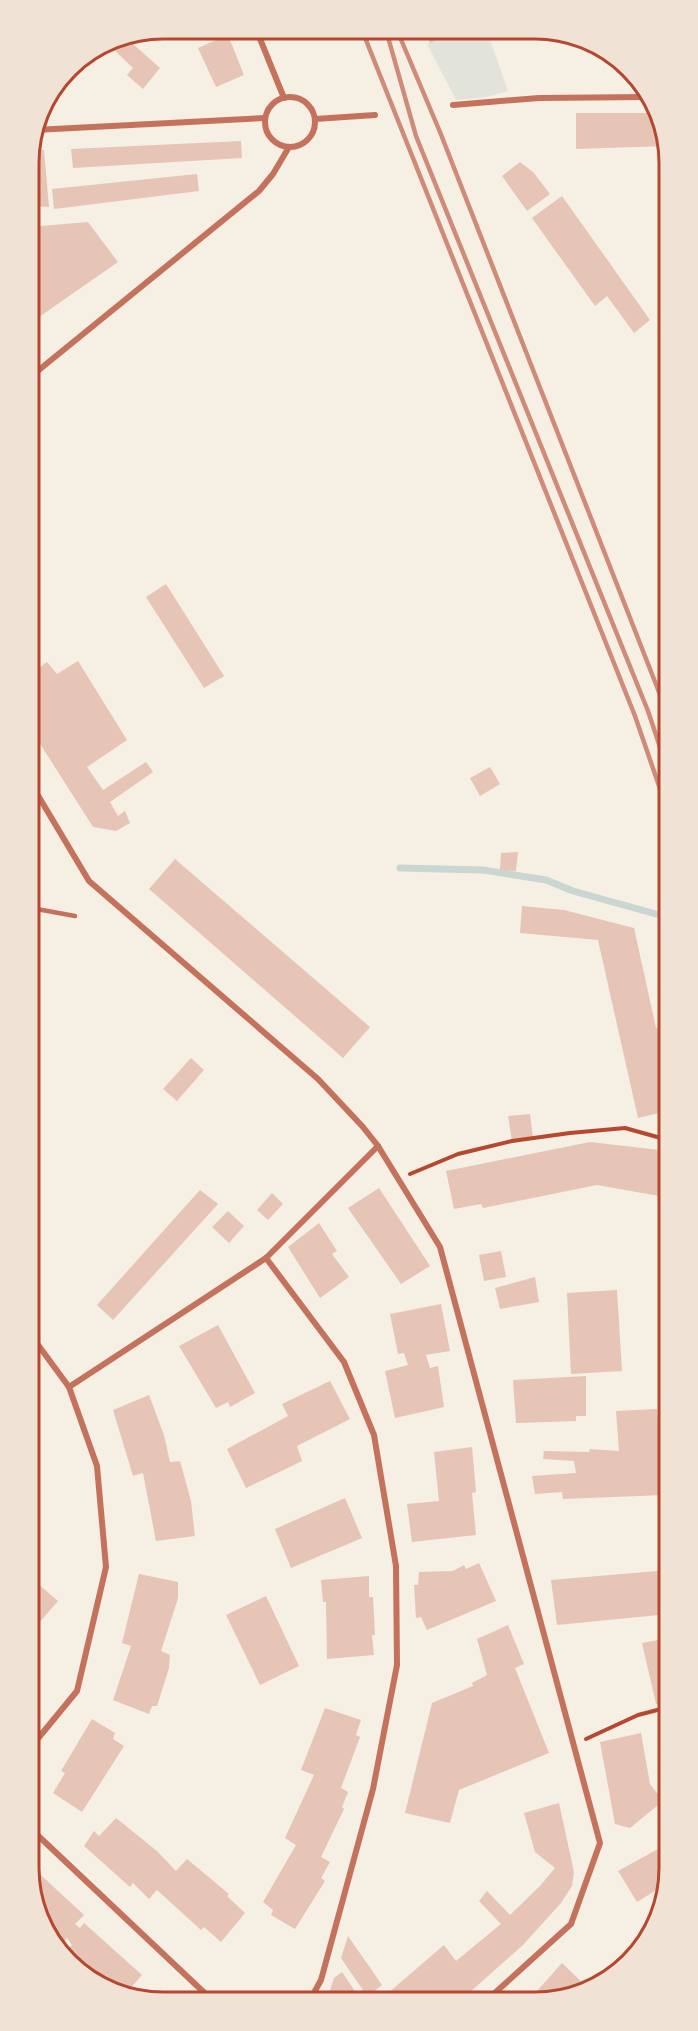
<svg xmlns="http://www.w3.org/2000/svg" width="698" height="2031" viewBox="0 0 698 2031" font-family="Helvetica,sans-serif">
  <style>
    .green { fill: #e2e4dc }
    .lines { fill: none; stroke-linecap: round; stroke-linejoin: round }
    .stream { stroke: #c9d6d2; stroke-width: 7 }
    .building { fill: #e6c5b7 }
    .path { stroke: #b5482f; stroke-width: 4 }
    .service { stroke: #c5725c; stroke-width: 4.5 }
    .minor { stroke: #c5725c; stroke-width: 6 }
    .rail { stroke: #cf8b77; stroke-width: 4.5 }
    .rim { fill: none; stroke: #b5482f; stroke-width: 3 }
  </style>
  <rect width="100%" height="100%" fill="#f6efe4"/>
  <polygon class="green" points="453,30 487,31 508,91 486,97 456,100 427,44 454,33"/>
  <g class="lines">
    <polyline class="stream" points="400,868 483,870 546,880 573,891 656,914"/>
  </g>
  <g class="building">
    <polygon points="425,30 453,30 454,33 430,43"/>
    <polygon points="228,35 244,75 216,87 198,48"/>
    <polygon points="124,36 160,68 143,89 127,75 133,68 106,42"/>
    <polygon points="576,113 654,113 667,136 667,146 576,149"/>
    <polygon points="241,141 242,158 73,168 71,149"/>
    <polygon points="30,150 44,150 49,207 29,206"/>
    <polygon points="520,162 533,172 550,194 527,211 502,176"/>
    <polygon points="197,174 199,191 54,209 52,189"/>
    <polygon points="562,196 650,320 634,333 607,296 595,306 532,218"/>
    <polygon points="88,222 118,262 29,324 29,227"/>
    <polygon points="166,584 224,676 204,688 146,597"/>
    <polygon points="78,661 127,740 87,767 103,790 146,762 153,772 110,802 118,816 125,811 130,823 116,831 93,827 30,728 30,674 47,662 57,674"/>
    <polygon points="490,767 500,784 480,796 470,778"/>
    <polygon points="518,852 516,871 500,870 501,853"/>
    <polygon points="175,859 370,1027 343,1058 149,889"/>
    <polygon points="522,906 564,910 634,928 656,1028 667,1025 668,1028 668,1111 638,1118 598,940 520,933"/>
    <polygon points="191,1058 204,1070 177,1101 163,1089"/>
    <polygon points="530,1114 533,1138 512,1141 508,1116"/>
    <polygon points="590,1142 668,1151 668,1318 659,1196 597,1185 483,1208 481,1204 454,1209 446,1171"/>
    <polygon points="379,1188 430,1266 401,1284 348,1208"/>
    <polygon points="200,1190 218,1204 113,1320 97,1305"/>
    <polygon points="272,1193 283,1204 268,1220 257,1210"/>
    <polygon points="228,1211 244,1226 229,1243 212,1227"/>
    <polygon points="319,1223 337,1251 332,1254 349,1277 320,1298 288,1247"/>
    <polygon points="501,1251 506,1277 484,1281 479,1255"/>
    <polygon points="535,1277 539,1302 500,1309 495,1288"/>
    <polygon points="617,1290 622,1371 571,1374 567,1293"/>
    <polygon points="441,1304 450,1351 426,1355 430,1368 438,1366 444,1407 395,1418 385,1371 408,1365 404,1353 398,1354 390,1314"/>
    <polygon points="218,1325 255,1393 230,1407 228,1402 216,1408 179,1346"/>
    <polygon points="586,1376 586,1416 576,1416 576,1421 516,1423 513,1380"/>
    <polygon points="330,1381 350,1419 297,1446 302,1461 246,1488 227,1449 288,1416 282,1404"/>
    <polygon points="149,1395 164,1435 170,1462 180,1461 191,1501 195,1536 156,1541 143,1473 133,1476 113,1410"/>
    <polygon points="657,1409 664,1495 563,1499 562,1492 535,1494 532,1476 576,1473 574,1461 543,1459 544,1451 590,1452 589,1449 619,1451 616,1411"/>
    <polygon points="472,1447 476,1492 472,1493 476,1535 412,1542 407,1504 439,1501 434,1452"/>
    <polygon points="345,1498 362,1538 291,1568 275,1529"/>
    <polygon points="479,1563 496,1601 427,1630 421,1617 416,1618 414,1585 418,1585 419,1572 453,1571 464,1565 466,1569"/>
    <polygon points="669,1570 669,1614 557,1625 551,1580"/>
    <polygon points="139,1574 178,1582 178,1598 161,1651 170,1655 169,1668 157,1706 152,1706 149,1714 113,1700 131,1646 122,1643"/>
    <polygon points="369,1576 369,1597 373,1597 375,1635 372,1635 374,1655 327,1659 326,1602 323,1602 321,1580"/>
    <polygon points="31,1578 58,1601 31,1632"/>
    <polygon points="266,1596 299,1666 260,1685 226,1615"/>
    <polygon points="508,1625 524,1664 515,1668 549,1753 459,1790 450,1823 405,1813 432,1703 473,1686 472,1683 487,1675 477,1639"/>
    <polygon points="669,1638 669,1702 656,1704 642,1643"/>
    <polygon points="325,1708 361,1720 356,1735 360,1737 341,1788 348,1792 342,1807 344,1809 321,1857 330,1862 321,1878 325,1881 295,1929 271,1915 273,1910 263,1902 296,1845 285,1838 314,1775 301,1770"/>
    <polygon points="92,1719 115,1733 113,1739 124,1746 82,1812 53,1793 65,1773 61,1771"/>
    <polygon points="641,1733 650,1784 663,1801 630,1828 615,1824 600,1742"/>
    <polygon points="559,1803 574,1872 572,1886 561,1903 523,1945 461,2000 380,2000 444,1945 456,1961 501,1924 479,1901 487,1891 510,1915 540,1886 555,1868 535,1852 524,1813"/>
    <polygon points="116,1818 157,1851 176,1871 187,1859 229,1894 227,1896 245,1913 221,1942 204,1927 201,1930 157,1890 149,1899 133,1883 130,1887 84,1846 94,1831 99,1836"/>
    <polygon points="667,1844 669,1876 666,1884 637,1902 618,1871"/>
    <polygon points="31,1866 84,1915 75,1924 80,1928 84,1923 142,1975 127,1992 80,1969 63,1954 72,1945 67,1938 60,1946 58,1945 31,1895"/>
    <polygon points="348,1936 382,1985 363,2000 327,2000 334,1978 342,1972 357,1994 363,1990 341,1958"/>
    <polygon points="562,1963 586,1986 562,2000 529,2000"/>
  </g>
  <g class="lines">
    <g class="path">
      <polyline points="410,1174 458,1154 512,1141 570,1133 625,1128 668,1140"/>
      <polyline points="586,1739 638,1715 669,1707"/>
    </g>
    <g class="service">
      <polyline points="30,865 36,871 30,907"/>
      <polyline points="31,908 75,916"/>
    </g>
    <g class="minor">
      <polyline points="256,29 284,98"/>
      <circle cx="290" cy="122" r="25"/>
      <polyline points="453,105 539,98 646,97"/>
      <polyline points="315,119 375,115"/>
      <polyline points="35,130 265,118"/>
      <polyline points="29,378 259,191 273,174 289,147"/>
      <polyline points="30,782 89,881 318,1079 363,1127 378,1146 440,1247 600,1843 571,1924 487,2000"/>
      <polyline points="266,1258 344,1362 374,1435 396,1566 397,1665 373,1789 321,1980 310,2000"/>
      <polyline points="30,1334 69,1387 97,1466 106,1567 77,1691 31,1747"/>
      <polyline points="69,1387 266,1258 378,1146"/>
      <polyline points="31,1829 212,2000"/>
    </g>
    <g class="rail">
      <polyline points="362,30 635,716 668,812"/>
      <polyline points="386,30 416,136 648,711 668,771"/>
      <polyline points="397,30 440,132 668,715"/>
    </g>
  </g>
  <path d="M0 0H698V2031H0ZM163 39H535A124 124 0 0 1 659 163V1868A124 124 0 0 1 535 1992H163A124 124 0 0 1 39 1868V163A124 124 0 0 1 163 39Z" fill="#f1e2d6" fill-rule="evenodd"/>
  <path class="rim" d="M163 39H535A124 124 0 0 1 659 163V1868A124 124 0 0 1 535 1992H163A124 124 0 0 1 39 1868V163A124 124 0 0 1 163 39Z"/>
</svg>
